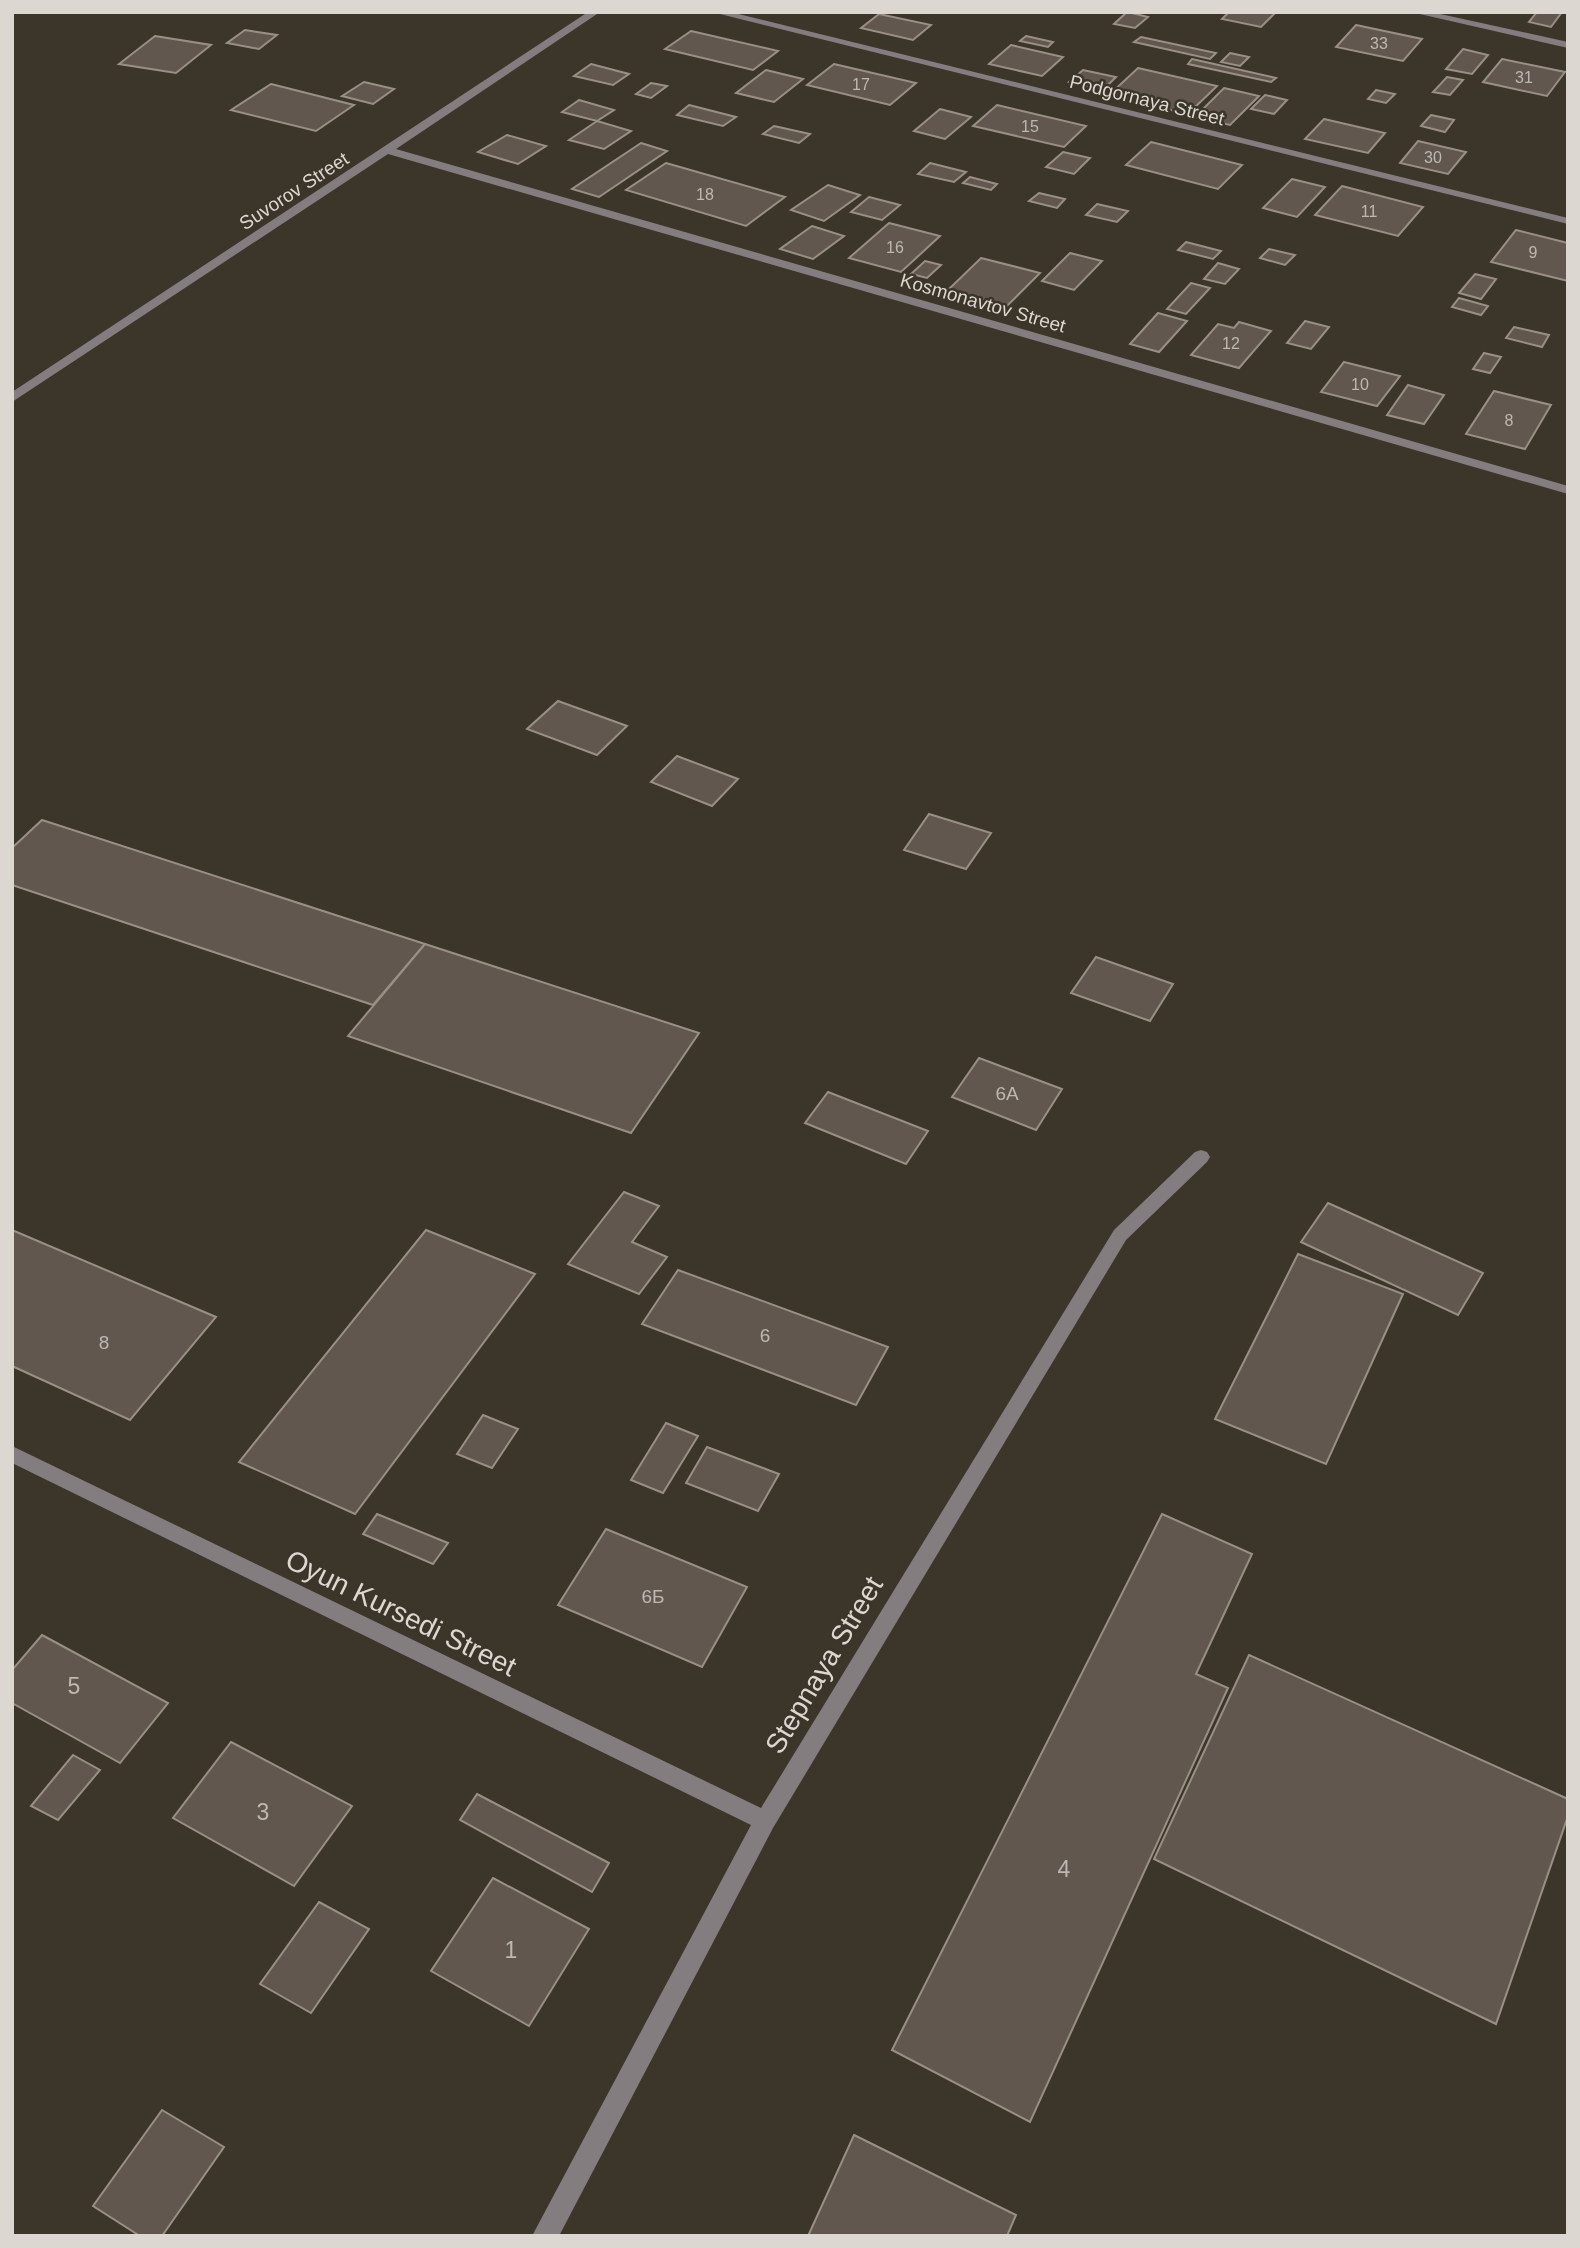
<svg xmlns="http://www.w3.org/2000/svg" width="1580" height="2248" viewBox="0 0 1580 2248" font-family="Helvetica,sans-serif">
  <style>
    .building { fill: #61574e; stroke: #998f84; stroke-width: 2 }
    .lines { fill: none; stroke-linecap: round; stroke-linejoin: round }
    .minor { fill: #847d80; fill-rule: evenodd }
    .labels { text-anchor: middle; dominant-baseline: central; stroke-width: 5; stroke-linejoin: round; paint-order: stroke }
    .far-number-label { font-size: 16px; fill: #bdb8b0 }
    .far-street-label { font-size: 19px; fill: #dcd8d1; stroke: #3b352a }
    .number-label { font-size: 19px; fill: #bdb8b0 }
    .near-number-label { font-size: 23px; fill: #bdb8b0 }
    .near-street-label { font-size: 28px; fill: #dcd8d1; stroke: #3b352a }
  </style>
  <rect width="100%" height="100%" fill="#3b352a"/>
  <g class="building">
    <polygon points="1127,12 1128,12 1148,17 1135,28 1114,24"/>
    <polygon points="1229,12 1276,12 1261,27 1222,19"/>
    <polygon points="1537,12 1562,12 1551,27 1529,22"/>
    <polygon points="879,14 931,25 913,40 861,28"/>
    <polygon points="1356,25 1422,39 1403,61 1336,47"/>
    <polygon points="245,30 277,35 259,49 227,43"/>
    <polygon points="691,31 778,51 753,70 665,49"/>
    <polygon points="155,36 211,45 176,73 119,64"/>
    <polygon points="1026,36 1053,42 1048,47 1020,41"/>
    <polygon points="1141,37 1216,53 1210,59 1134,42"/>
    <polygon points="1011,45 1063,57 1042,76 989,64"/>
    <polygon points="1463,49 1488,55 1472,74 1446,69"/>
    <polygon points="1230,53 1249,57 1240,66 1221,62"/>
    <polygon points="1192,59 1276,78 1271,82 1188,64"/>
    <polygon points="1502,59 1565,72 1547,96 1483,82"/>
    <polygon points="591,64 629,74 613,85 574,76"/>
    <polygon points="834,64 916,83 890,105 807,85"/>
    <polygon points="1138,68 1217,86 1188,114 1108,96"/>
    <polygon points="766,70 803,79 774,102 736,93"/>
    <polygon points="1083,70 1116,77 1103,90 1069,82"/>
    <polygon points="1447,77 1463,80 1450,95 1433,92"/>
    <polygon points="364,82 394,89 373,104 342,96"/>
    <polygon points="651,83 667,86 651,98 636,94"/>
    <polygon points="271,84 354,105 316,131 231,110"/>
    <polygon points="1224,88 1259,96 1230,125 1195,117"/>
    <polygon points="1376,90 1395,94 1386,103 1368,99"/>
    <polygon points="1265,95 1287,100 1274,114 1251,109"/>
    <polygon points="579,100 614,110 597,121 562,112"/>
    <polygon points="689,105 736,117 723,126 677,115"/>
    <polygon points="997,105 1086,126 1064,147 973,126"/>
    <polygon points="940,109 971,117 945,139 914,131"/>
    <polygon points="1431,115 1454,120 1445,132 1421,126"/>
    <polygon points="1324,119 1385,133 1368,153 1305,139"/>
    <polygon points="597,121 631,131 604,149 569,140"/>
    <polygon points="774,126 810,134 799,143 763,134"/>
    <polygon points="507,135 546,146 518,164 478,152"/>
    <polygon points="1418,141 1466,152 1448,174 1400,163"/>
    <polygon points="1151,142 1242,165 1218,189 1126,165"/>
    <polygon points="641,143 667,151 599,197 572,189"/>
    <polygon points="1063,152 1090,158 1074,174 1046,167"/>
    <polygon points="666,163 785,197 746,226 626,190"/>
    <polygon points="930,163 966,172 954,182 918,174"/>
    <polygon points="970,177 997,184 991,190 963,183"/>
    <polygon points="1292,179 1325,187 1297,217 1263,208"/>
    <polygon points="828,185 860,195 824,221 791,210"/>
    <polygon points="1342,186 1423,207 1398,236 1315,215"/>
    <polygon points="1039,193 1065,199 1057,208 1029,201"/>
    <polygon points="869,197 900,205 882,220 851,212"/>
    <polygon points="1097,204 1128,211 1117,222 1086,215"/>
    <polygon points="889,223 940,236 901,272 849,258"/>
    <polygon points="812,226 844,236 813,259 780,249"/>
    <polygon points="1516,230 1568,243 1568,281 1491,262"/>
    <polygon points="1186,242 1221,251 1213,259 1178,250"/>
    <polygon points="1269,249 1295,255 1285,265 1260,258"/>
    <polygon points="1070,253 1102,261 1074,290 1042,281"/>
    <polygon points="981,258 1040,273 1007,306 948,290"/>
    <polygon points="925,261 941,265 927,278 911,274"/>
    <polygon points="1218,263 1239,269 1225,284 1204,279"/>
    <polygon points="1475,274 1496,279 1481,299 1459,293"/>
    <polygon points="1191,283 1210,288 1186,314 1167,309"/>
    <polygon points="1459,298 1488,306 1481,315 1452,307"/>
    <polygon points="1158,313 1187,321 1159,352 1130,344"/>
    <polygon points="1305,321 1329,327 1311,349 1287,343"/>
    <polygon points="1239,322 1271,331 1239,368 1191,355 1218,324 1234,328"/>
    <polygon points="1514,327 1549,335 1542,347 1506,338"/>
    <polygon points="1484,353 1501,357 1490,373 1473,369"/>
    <polygon points="1344,362 1400,376 1377,406 1321,392"/>
    <polygon points="1408,385 1444,395 1424,424 1387,415"/>
    <polygon points="1494,391 1551,405 1525,449 1466,434"/>
    <polygon points="558,701 627,726 597,755 527,729"/>
    <polygon points="677,756 738,779 712,806 651,782"/>
    <polygon points="929,814 991,833 966,869 904,850"/>
    <polygon points="42,820 425,944 373,1005 12,885 12,848"/>
    <polygon points="425,944 699,1033 631,1133 348,1036"/>
    <polygon points="1096,957 1173,984 1150,1021 1071,993"/>
    <polygon points="979,1058 1062,1089 1036,1130 952,1097"/>
    <polygon points="828,1092 928,1131 906,1164 805,1123"/>
    <polygon points="624,1192 659,1206 632,1242 667,1257 639,1294 568,1264"/>
    <polygon points="1328,1203 1483,1273 1458,1315 1301,1242"/>
    <polygon points="12,1230 216,1317 130,1420 12,1366"/>
    <polygon points="426,1230 535,1274 355,1514 239,1462"/>
    <polygon points="1298,1254 1403,1294 1326,1464 1215,1419"/>
    <polygon points="678,1270 888,1347 856,1405 642,1324"/>
    <polygon points="483,1415 518,1429 492,1468 457,1454"/>
    <polygon points="666,1423 698,1436 663,1493 631,1480"/>
    <polygon points="707,1447 779,1474 758,1511 686,1483"/>
    <polygon points="377,1514 448,1543 433,1564 363,1534"/>
    <polygon points="1162,1514 1252,1554 1196,1674 1228,1688 1030,2122 892,2050"/>
    <polygon points="606,1529 747,1587 702,1667 558,1605"/>
    <polygon points="42,1635 168,1703 120,1763 12,1703 12,1670"/>
    <polygon points="1249,1655 1568,1799 1568,1816 1496,2024 1154,1859"/>
    <polygon points="231,1742 352,1806 294,1886 173,1818"/>
    <polygon points="73,1755 100,1770 58,1820 31,1806"/>
    <polygon points="477,1794 609,1863 592,1892 460,1820"/>
    <polygon points="493,1878 589,1929 529,2026 431,1971"/>
    <polygon points="319,1902 369,1929 311,2013 260,1984"/>
    <polygon points="162,2110 224,2147 162,2236 140,2236 93,2206"/>
    <polygon points="854,2135 1016,2215 1007,2236 808,2236"/>
  </g>
  <g class="lines">
    <g class="minor">
      <polygon points="588,12 600,12 396,149 1568,486 1568,494 388,154 12,402 12,392"/>
      <polygon points="712,12 730,12 1568,218 1568,224"/>
      <polygon points="1411,12 1431,12 1568,42 1568,48"/>
      <polygon points="1201,1150 1207,1152 1210,1157 1207,1162 1126,1240 773,1828 559,2236 532,2236 751,1825 12,1463 12,1446 761,1808 1114,1230 1195,1152"/>
    </g>
  </g>
  <g class="labels">
    <g class="far-number-label">
      <text x="1379" y="43">33</text>
      <text x="1524" y="77">31</text>
      <text x="861" y="84">17</text>
      <text x="1030" y="126">15</text>
      <text x="1433" y="157">30</text>
      <text x="705" y="194">18</text>
      <text x="1369" y="211">11</text>
      <text x="895" y="247">16</text>
      <text x="1533" y="252">9</text>
      <text x="1231" y="343">12</text>
      <text x="1360" y="384">10</text>
      <text x="1509" y="420">8</text>
    </g>
    <g class="far-street-label">
      <text transform="translate(1147 100) rotate(14)">Podgornaya Street</text>
      <text transform="translate(294 191) rotate(-33)">Suvorov Street</text>
      <text transform="translate(983 303) rotate(16)">Kosmonavtov Street</text>
    </g>
    <g class="number-label">
      <text x="1007" y="1093">6А</text>
      <text x="765" y="1335">6</text>
      <text x="104" y="1342">8</text>
      <text x="653" y="1596">6Б</text>
    </g>
    <g class="near-number-label">
      <text x="74" y="1686">5</text>
      <text x="263" y="1812">3</text>
      <text x="1064" y="1869">4</text>
      <text x="511" y="1950">1</text>
    </g>
    <g class="near-street-label">
      <text transform="translate(401 1613) rotate(26)">Oyun Kursedi Street</text>
      <text transform="translate(824 1665) rotate(-59)">Stepnaya Street</text>
    </g>
  </g>
  <rect width="1580" height="2248" fill="none" stroke="#dcd8d1" stroke-width="28"/>
</svg>
